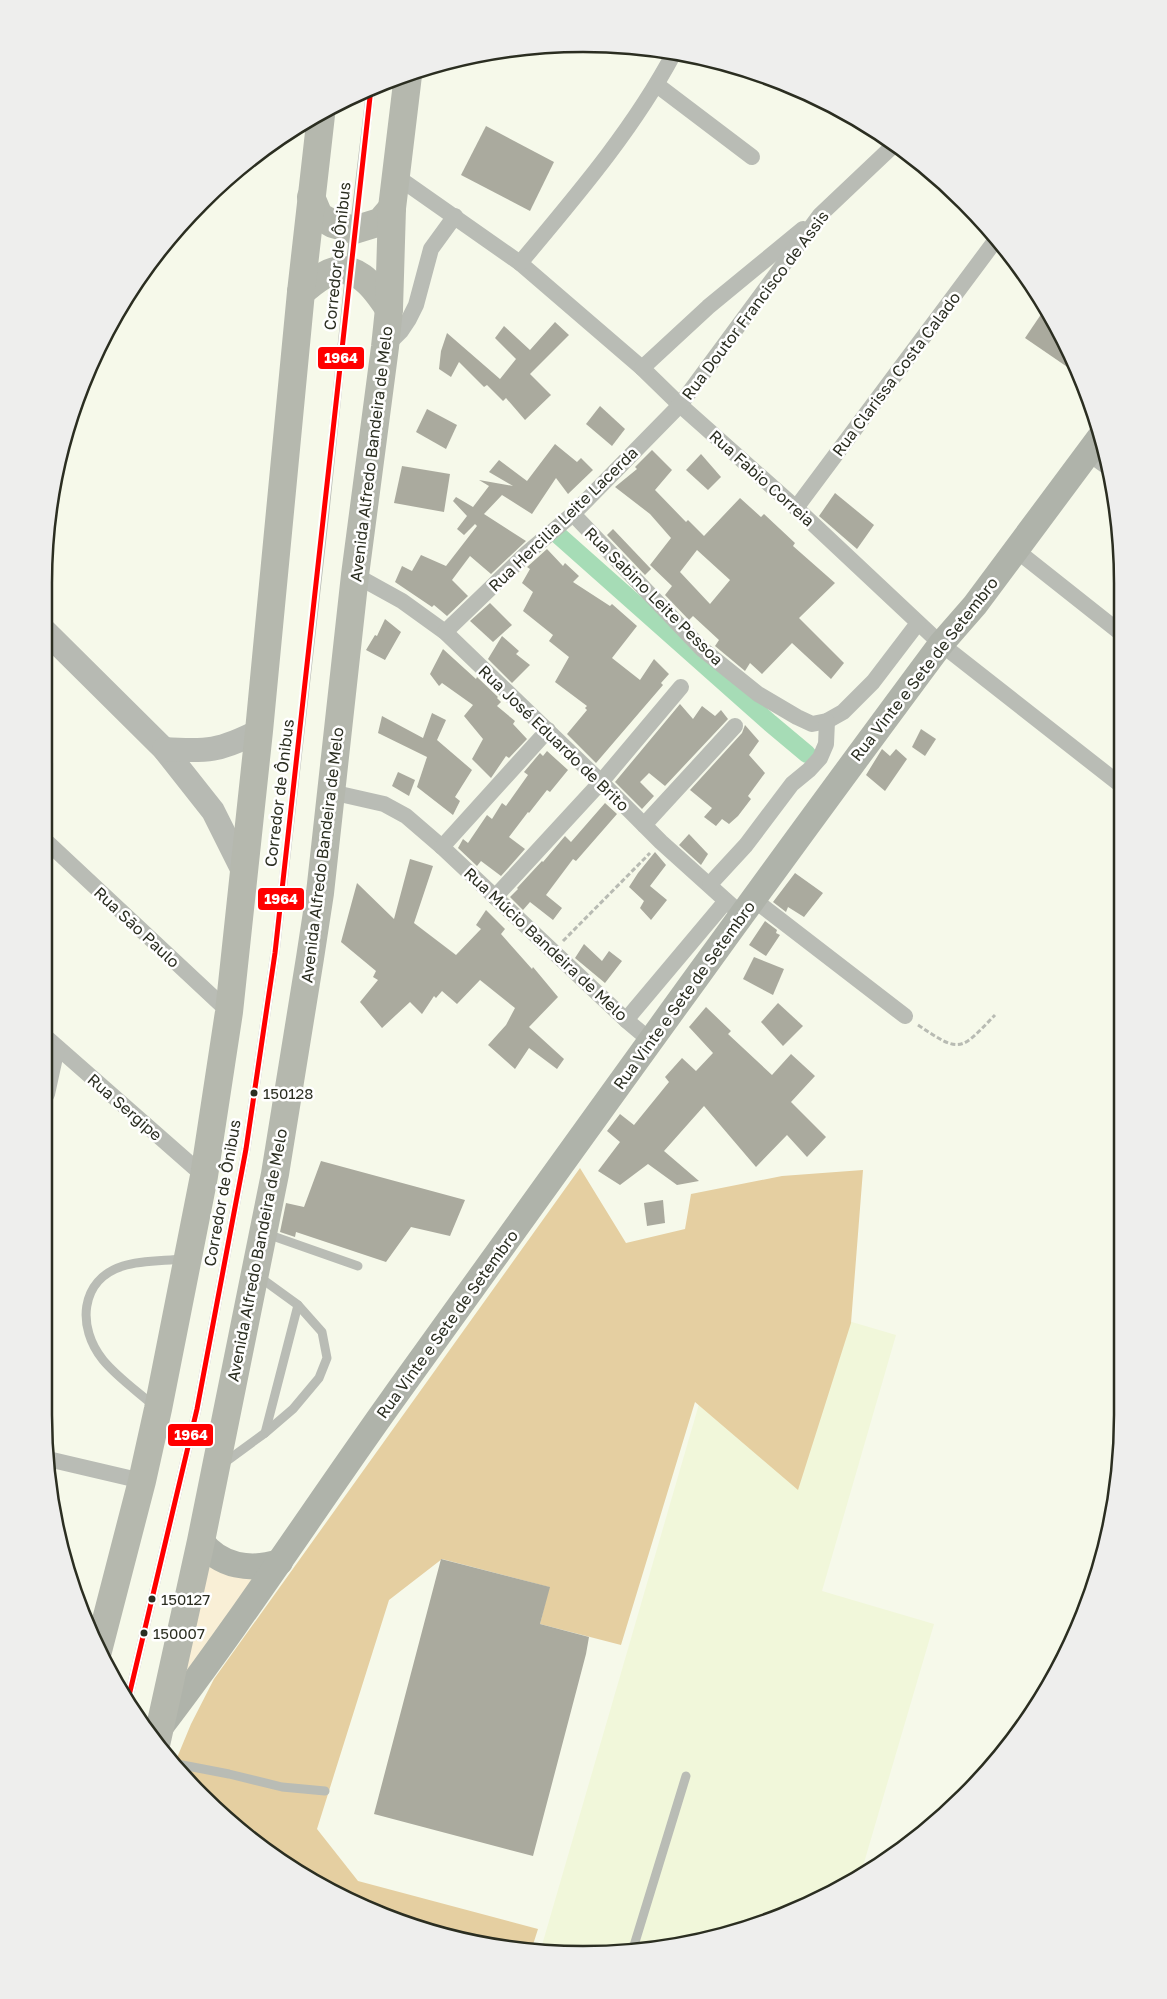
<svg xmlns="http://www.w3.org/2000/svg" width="1167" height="1999" viewBox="0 0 1167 1999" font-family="'Golos Text',sans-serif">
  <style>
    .built { fill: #f1f7da }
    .green { fill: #f9efd6 }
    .forest { fill: #e5cfa1 }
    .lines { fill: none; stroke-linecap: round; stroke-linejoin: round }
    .canal { stroke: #a6dcb6; stroke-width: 18 }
    .building { fill: #aaaa9e; fill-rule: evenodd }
    .path { stroke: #b8bbb3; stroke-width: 3; stroke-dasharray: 5 2.5; stroke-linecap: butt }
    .lane { stroke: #b9bcb5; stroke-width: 9 }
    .street { stroke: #b9bcb5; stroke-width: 16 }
    .secondary { stroke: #b7bab3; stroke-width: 24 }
    .primary { stroke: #afb3aa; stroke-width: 26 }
    .highway { stroke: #b5b8ae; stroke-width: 28 }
    .bus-1-casing { stroke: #fff; stroke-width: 9 }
    .bus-1 { stroke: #f00; stroke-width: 5 }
    .bus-dot { fill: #2b2e21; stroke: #fff; stroke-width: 2 }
    .labels { text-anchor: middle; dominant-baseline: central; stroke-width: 5; stroke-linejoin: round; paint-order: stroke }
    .bus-label { font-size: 15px; fill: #2b2e21; stroke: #fff; text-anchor: start }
    .street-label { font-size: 16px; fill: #2b2e21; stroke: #fff }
    .rim { fill: none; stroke: #2b2e21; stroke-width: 2.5 }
    .line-badge { stroke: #fff; stroke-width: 2 }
    .badge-label { font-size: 14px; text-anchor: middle; font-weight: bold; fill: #fff }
  </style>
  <rect width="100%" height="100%" fill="#f6f9ea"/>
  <polygon class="built" points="733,1287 896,1335 822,1591 934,1624 861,1873 790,1914 689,1945 619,1954 540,1952"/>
  <polygon class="green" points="208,1563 261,1571 170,1710"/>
  <polygon class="forest" points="580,1168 626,1243 685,1229 691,1194 782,1176 863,1170 851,1323 798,1490 695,1402 621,1645 540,1624 549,1587 442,1559 389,1600 317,1829 358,1881 538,1929 531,1951 513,1951 444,1937 345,1900 283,1864 202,1797 174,1765 191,1724 214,1679"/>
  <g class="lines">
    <polyline class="canal" points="557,534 770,723 807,754"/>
  </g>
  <g class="building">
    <polygon points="486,126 554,162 530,211 461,175"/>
    <polygon points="1046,307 1051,313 1079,375 1025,338"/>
    <polygon points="555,322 569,335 530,374 551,395 525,420 506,398 503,401 487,385 484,387 459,362 451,377 439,369 441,351 447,333 500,379 516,359 495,338 504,326 530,350"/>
    <polygon points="600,406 625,429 612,446 586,424"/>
    <polygon points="427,409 457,425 446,449 416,432"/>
    <polygon points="555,444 577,462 581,458 593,470 568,494 556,478 532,514 502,495 484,514 526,541 491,574 470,556 452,580 468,596 447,616 434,605 432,607 395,582 402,566 412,571 421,555 446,566 477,526 475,524 464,535 457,529 467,516 453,501 456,497 473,507 489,486 479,480 513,486 489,472 499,460 527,481"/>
    <path d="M652 450 672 470 655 490 686 522 688 520 704 536 740 498 761 517 764 514 795 543 793 546 835 583 799 618 844 663 831 679 792 643 762 674 750 663 745 671 715 646 719 640 693 616 689 620 665 595 672 586 650 565 671 538 650 514 615 487 637 469 635 467ZM697 550 730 580 710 604 680 572Z"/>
    <polygon points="701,454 721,477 708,490 686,470"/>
    <polygon points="402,466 450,474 444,512 394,503"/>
    <polygon points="835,493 874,525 857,549 819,516"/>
    <polygon points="613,529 651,569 645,575 607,535"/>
    <polygon points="547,549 563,566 565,563 579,576 573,582 610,606 612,604 637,626 612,658 640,680 654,659 669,674 661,683 663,685 596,763 567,734 587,710 585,708 587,706 555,682 569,657 549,641 553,635 523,611 533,592 522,583 530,569 527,567"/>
    <polygon points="490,603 512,625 493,642 470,621"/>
    <polygon points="385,619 401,632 385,660 366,650 375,635 377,636"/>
    <polygon points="502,636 519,651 516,654 530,665 512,683 488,659"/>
    <polygon points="443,649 476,679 477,677 498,697 497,698 501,702 497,706 515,721 513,724 527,739 509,758 506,756 491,778 472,759 483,739 464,716 473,705 442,683 439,686 430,674"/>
    <polygon points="680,704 693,719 702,706 715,716 721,710 728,719 665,786 649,773 640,782 654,796 642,809 615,782"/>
    <polygon points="432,713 446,720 437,740 472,770 455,797 460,801 453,815 417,787 427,757 378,733 382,716 423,738"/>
    <polygon points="745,725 759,741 749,755 765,773 748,796 751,799 738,816 729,824 722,819 716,826 704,817 712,808 690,790 742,733"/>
    <polygon points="921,729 936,739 925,756 912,747"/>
    <polygon points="882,749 890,756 896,749 907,759 885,791 866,775"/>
    <polygon points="547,751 568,770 550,792 547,790 529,813 528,812 509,837 525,849 501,876 481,861 477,866 458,848 463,839 468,843 487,815 492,819 502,803 506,806 528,775 524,772 540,753 543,756"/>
    <polygon points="398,772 415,780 409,796 392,786"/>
    <polygon points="605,803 617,814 576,861 573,859 546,895 562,908 553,920 530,902 523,910 510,897 518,889 517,888 542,861 543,862 565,836 571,842"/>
    <polygon points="689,834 708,854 701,865 679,845"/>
    <polygon points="655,852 666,865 650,886 667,900 651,920 640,908 644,901 629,887 638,873"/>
    <polygon points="410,859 433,866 414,923 456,955 481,929 476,925 486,910 505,929 501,934 532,969 533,967 558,997 529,1027 564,1059 557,1069 529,1048 515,1069 488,1045 506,1025 515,1008 480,980 457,1004 442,991 436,998 434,996 422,1014 410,1002 382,1028 360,1002 378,980 373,977 376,971 341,942 357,883 394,919"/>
    <polygon points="795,873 823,893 804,917 788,907 786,912 773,902"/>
    <polygon points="765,921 777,930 776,933 780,935 766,956 749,945"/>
    <polygon points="584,944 602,961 609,951 622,961 605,983 575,958"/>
    <polygon points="754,957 784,969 773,995 743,979"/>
    <polygon points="778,1003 803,1026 783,1046 761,1022"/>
    <polygon points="706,1007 731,1031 728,1034 772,1075 791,1054 815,1076 791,1102 826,1137 807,1157 787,1135 756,1167 704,1106 664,1151 699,1181 677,1185 648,1164 620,1185 598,1171 620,1142 607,1131 620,1114 634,1125 669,1082 665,1077 682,1058 696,1071 713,1053 689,1027"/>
    <polygon points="321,1161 465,1200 450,1236 411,1227 386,1262 296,1232 295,1237 280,1232 286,1203 304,1207"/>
    <polygon points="663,1200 665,1223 647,1226 644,1203"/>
    <polygon points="441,1559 550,1587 540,1624 589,1637 586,1654 533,1856 374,1814"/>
  </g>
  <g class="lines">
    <g class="path">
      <polyline points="563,941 650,853"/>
      <path d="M918 1025C961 1054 960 1051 995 1015"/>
    </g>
    <g class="lane">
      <polyline points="267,1234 358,1266"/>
      <path d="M154 1406C137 1391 117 1377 103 1360 77 1328 79 1280 123 1266 142 1260 163 1261 183 1259"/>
      <polyline points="265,1433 298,1305"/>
      <polyline points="224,1463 265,1433 293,1409 319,1378 327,1358 322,1332 298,1305 258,1276"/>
      <polyline points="128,1700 197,1409 246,1149 275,953 325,511 354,230 371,88"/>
      <polyline points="172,1763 229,1774 282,1787 325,1791"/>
      <polyline points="632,1952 686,1776"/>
    </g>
    <g class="street">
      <polyline points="657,85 752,157"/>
      <polyline points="396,176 520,263 642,368 680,405 796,508 941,644 1122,786"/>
      <path d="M520 263C576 196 633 130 674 53"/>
      <polyline points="385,347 401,331 409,319 416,305 431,249 455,216"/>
      <polyline points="642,368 708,307 803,229"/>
      <polyline points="1088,453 1106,466"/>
      <polyline points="796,508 995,241"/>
      <polyline points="573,514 702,649 758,694 797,717 812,724 827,721 843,712 873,682 918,623"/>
      <polyline points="1016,550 1122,634"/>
      <polyline points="355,575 402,601 445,632 601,782 661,842 742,915"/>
      <polyline points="445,632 527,553 573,514 680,405 820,215 895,144"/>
      <polyline points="331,792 384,804 406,816 442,847 626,1020 651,1041"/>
      <polyline points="644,825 735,726"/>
      <polyline points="46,841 229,1012"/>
      <polyline points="442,847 548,730"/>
      <polyline points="710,884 746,845 792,784 809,770 820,758 826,744 827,721"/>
      <polyline points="495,897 601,782 681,687"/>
      <polyline points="753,899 905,1016"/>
      <polyline points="626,1020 726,901"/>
      <polyline points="47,1038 204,1176"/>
      <polyline points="47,1094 57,1048"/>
      <polyline points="48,1459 142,1481"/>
    </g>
    <g class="secondary">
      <polyline points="45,631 164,749 213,811 244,873"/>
      <path d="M164 749C207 752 220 751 259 731"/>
    </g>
    <g class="primary">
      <path d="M201 1541C220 1567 251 1571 280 1562"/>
      <path d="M159 1729C241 1622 314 1509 392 1400 574 1147 755 894 941 644L975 605 1100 437"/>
    </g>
    <g class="highway">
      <polyline points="311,197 319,216 333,224 354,230 380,222 392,208"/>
      <path d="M301 292C308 287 315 280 323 276 354 258 374 286 389 309"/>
      <polyline points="98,1651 142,1481 158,1409 204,1176 229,1012 259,731 301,292 321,115"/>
      <polyline points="156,1745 201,1541 275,1174 310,958 320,893 355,575 385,347 389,309 392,208 408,75"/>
    </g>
    <defs>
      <polyline id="bus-1" points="128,1700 197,1409 246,1149 275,953 371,88"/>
    </defs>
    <use href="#bus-1" class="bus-1-casing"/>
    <use href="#bus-1" class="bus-1"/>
  </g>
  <g class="bus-dot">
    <circle cx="254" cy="1093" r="4.5"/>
    <circle cx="152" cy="1599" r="4.5"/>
    <circle cx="144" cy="1633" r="4.5"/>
  </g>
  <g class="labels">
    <g class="bus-label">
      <text x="263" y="1093">150128</text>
      <text x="161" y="1599">150127</text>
      <text x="153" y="1633">150007</text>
    </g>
    <g class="street-label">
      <text transform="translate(337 256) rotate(-84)">Corredor de Ônibus</text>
      <text transform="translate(755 305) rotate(-53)">Rua Doutor Francisco de Assis</text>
      <text transform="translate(896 374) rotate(-53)">Rua Clarissa Costa Calado</text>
      <text transform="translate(371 454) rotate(-83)">Avenida Alfredo Bandeira de Melo</text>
      <text transform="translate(762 478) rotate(42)">Rua Fabio Correia</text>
      <text transform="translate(563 519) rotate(-44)">Rua Hercilia Leite Lacerda</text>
      <text transform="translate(654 596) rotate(45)">Rua Sabino Leite Pessoa</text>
      <text transform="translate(924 669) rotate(-52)">Rua Vinte e Sete de Setembro</text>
      <text transform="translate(554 738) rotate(44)">Rua José Eduardo de Brito</text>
      <text transform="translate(279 793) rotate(-83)">Corredor de Ônibus</text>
      <text transform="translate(322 855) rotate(-83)">Avenida Alfredo Bandeira de Melo</text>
      <text transform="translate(137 927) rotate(43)">Rua São Paulo</text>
      <text transform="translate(546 944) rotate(43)">Rua Múcio Bandeira de Melo</text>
      <text transform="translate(684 995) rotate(-54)">Rua Vinte e Sete de Setembro</text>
      <text transform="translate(125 1107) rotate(41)">Rua Sergipe</text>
      <text transform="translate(222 1193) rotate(-80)">Corredor de Ônibus</text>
      <text transform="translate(257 1255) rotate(-79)">Avenida Alfredo Bandeira de Melo</text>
      <text transform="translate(447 1324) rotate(-54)">Rua Vinte e Sete de Setembro</text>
    </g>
  </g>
  <path d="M0 0H1167V1999H0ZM583 52H583A531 531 0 0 1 1114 583V1415A531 531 0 0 1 583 1946H583A531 531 0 0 1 52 1415V583A531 531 0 0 1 583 52Z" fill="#eeeeed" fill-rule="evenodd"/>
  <path class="rim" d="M583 52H583A531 531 0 0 1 1114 583V1415A531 531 0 0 1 583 1946H583A531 531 0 0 1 52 1415V583A531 531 0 0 1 583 52Z"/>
  <g class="line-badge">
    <rect x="317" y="346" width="48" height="24" rx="5" fill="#f00"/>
    <rect x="257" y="887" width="48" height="24" rx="5" fill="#f00"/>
    <rect x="167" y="1423" width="47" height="24" rx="5" fill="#f00"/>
  </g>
  <g class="badge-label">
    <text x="341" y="363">1964</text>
    <text x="281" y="904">1964</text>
    <text x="191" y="1440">1964</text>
  </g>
</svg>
